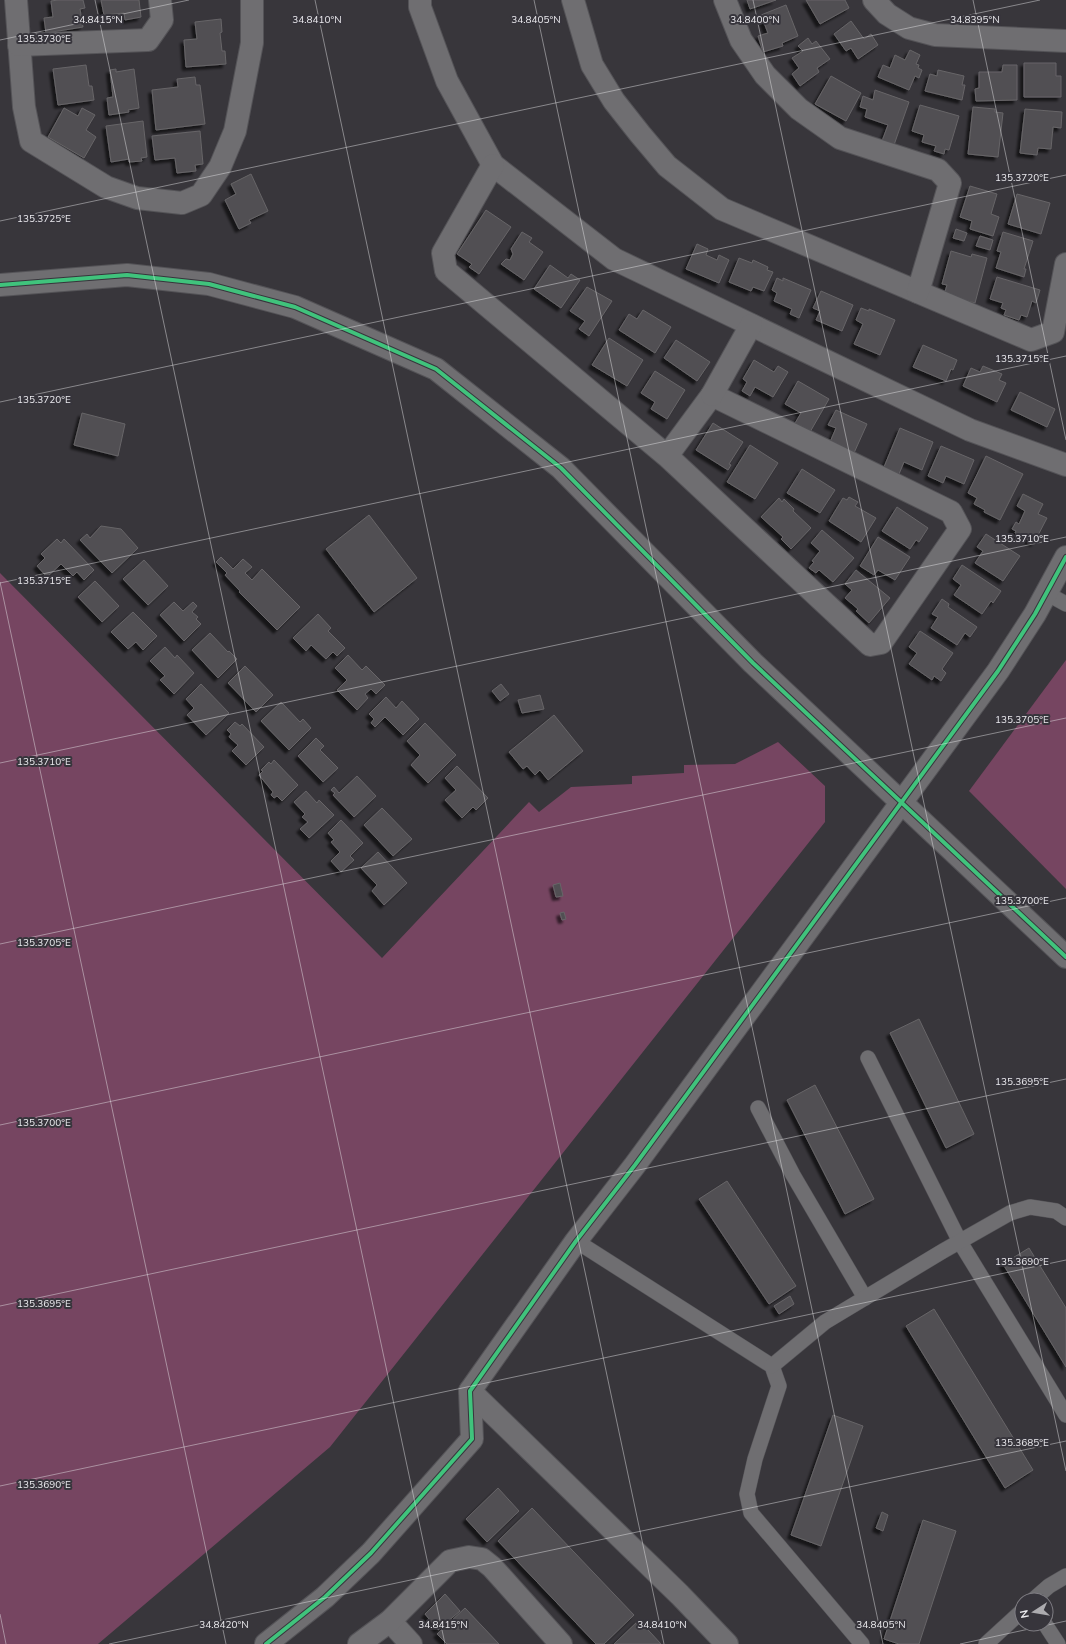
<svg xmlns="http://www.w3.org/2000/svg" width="1066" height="1644" viewBox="0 0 1066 1644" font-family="'Nunito Sans',sans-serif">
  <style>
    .forest { fill: #764561 }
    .building { fill: #514f52; stroke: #676568; filter: url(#shadow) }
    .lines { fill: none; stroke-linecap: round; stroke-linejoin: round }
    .service-casing { stroke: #545357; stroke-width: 16 }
    .minor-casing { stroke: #545357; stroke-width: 24 }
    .tertiary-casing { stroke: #545357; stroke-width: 24 }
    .service { stroke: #6f6e71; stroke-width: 15 }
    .minor { stroke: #6f6e71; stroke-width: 22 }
    .tertiary { stroke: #6f6e71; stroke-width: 22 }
    .cycleway-casing { stroke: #37353c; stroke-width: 6 }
    .cycleway { stroke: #40c37c; stroke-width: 4 }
    .ticks { fill: none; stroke: #ebeaee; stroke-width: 1; stroke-opacity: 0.45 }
    .ticks-label { font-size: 10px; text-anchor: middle; fill: #ebeaee; stroke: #37353c; stroke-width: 4; stroke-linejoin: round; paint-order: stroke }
  </style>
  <defs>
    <filter id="shadow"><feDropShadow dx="-3.5" dy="3.5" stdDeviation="1" flood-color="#0009"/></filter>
  </defs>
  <rect width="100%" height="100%" fill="#38363b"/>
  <g class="forest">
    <polygon points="0,573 382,958 529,802 539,812 571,787 632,784 632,776 684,773 684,765 735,764 778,742 825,786 825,822 330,1447 98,1644 0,1644"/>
    <polygon points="1066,660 1066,889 969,791"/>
  </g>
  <g class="building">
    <polygon points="58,0 83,0 85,8 80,9 83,27 46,33 44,18 53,17 51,1"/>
    <polygon points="101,0 139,0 141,17 125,20 124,13 104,15"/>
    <polygon points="747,0 776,0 750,9"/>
    <polygon points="806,0 845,0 849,8 820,24"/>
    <polygon points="786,5 798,36 782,43 783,46 763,52 758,36 768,33 761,15"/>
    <polygon points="221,19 222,32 220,33 222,51 225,51 226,64 186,67 184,40 197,39 195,22"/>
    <polygon points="851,21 864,39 871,34 878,45 858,59 851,48 846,51 834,34"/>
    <polygon points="808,38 812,44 816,41 830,59 817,68 819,72 800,86 792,74 799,68 792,58 803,51 798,46"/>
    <polygon points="910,50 920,55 916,64 919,65 918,68 922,70 919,78 915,76 909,90 878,77 883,65 890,68 895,55 905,60"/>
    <polygon points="1024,63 1056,63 1056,76 1061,76 1061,97 1024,97"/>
    <polygon points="86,65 89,86 92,86 94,100 58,105 53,69"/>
    <polygon points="1003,65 1017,65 1017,100 976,101 975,89 979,88 979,72 1002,72"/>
    <polygon points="116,69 116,72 134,69 139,108 128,110 129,112 109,115 107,98 113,97 110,70"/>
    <polygon points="938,70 964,76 962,85 965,85 962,100 925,91 930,74 937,76"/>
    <polygon points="831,76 861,93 846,121 815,104"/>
    <polygon points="195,77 196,85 200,85 205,124 156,130 152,90 178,87 177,79"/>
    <polygon points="875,90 909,102 894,145 882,141 888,125 865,117 867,109 860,107 863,96 873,100"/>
    <polygon points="920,105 959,116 949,150 945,149 944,154 934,151 936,146 922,142 924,135 912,131"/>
    <polygon points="973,107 995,109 995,112 1003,113 998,157 968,154"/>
    <polygon points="64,108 78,116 82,108 95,115 86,130 96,137 84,158 48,137"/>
    <polygon points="1025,109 1062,112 1061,128 1053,127 1051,149 1038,148 1037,155 1020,153"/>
    <polygon points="143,121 147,157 141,158 142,161 129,162 129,159 111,162 106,126"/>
    <polygon points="200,131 203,164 195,165 196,171 177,173 175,158 155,160 152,136"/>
    <polygon points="251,174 268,211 249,220 251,223 239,229 225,200 236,194 231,184"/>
    <polygon points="970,186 997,194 991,214 999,217 993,236 970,229 972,221 960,217"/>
    <polygon points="1017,194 1050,203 1041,234 1008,224"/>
    <polygon points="486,210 511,227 479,274 469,267 472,264 457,254"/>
    <polygon points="956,229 967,233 964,241 953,238"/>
    <polygon points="522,232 532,238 529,242 543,252 524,280 501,264 506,259 510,260 513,254 511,249"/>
    <polygon points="1003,232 1033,241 1024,269 1026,269 1024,277 996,268 1001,252 997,251"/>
    <polygon points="980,236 993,240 990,250 976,246"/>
    <polygon points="697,244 708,249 706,255 717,260 719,255 729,260 719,283 686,269"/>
    <polygon points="951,251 971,257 972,254 987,258 975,303 944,295 947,285 942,284"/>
    <polygon points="739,258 752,263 753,260 768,267 767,270 773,272 764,291 753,287 751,291 729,282"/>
    <polygon points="550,265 568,278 571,274 580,280 561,308 534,289"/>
    <polygon points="997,277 1040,290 1036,303 1032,301 1027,317 1021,315 1019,320 1004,315 1006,310 1001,308 1003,303 990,299"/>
    <polygon points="777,278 783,281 783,278 811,290 799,318 790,314 792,309 774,301 777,293 772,290"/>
    <polygon points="587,287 612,301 589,336 579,329 585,321 570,311"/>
    <polygon points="821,291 853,305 842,331 816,320 820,311 813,308"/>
    <polygon points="861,308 869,311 869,309 895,320 880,355 854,344 863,324 856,320"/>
    <polygon points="643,310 671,327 655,353 619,330 629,314 637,319"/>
    <polygon points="609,338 643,360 627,386 592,365"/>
    <polygon points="676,340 710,362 697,381 664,358"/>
    <polygon points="923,345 957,360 953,370 951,369 946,381 913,367"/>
    <polygon points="754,360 774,372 778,366 788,372 773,397 755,387 750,396 742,391 747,382 743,379"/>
    <polygon points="983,366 1002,374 999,380 1006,383 997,402 963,386 971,368 980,372"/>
    <polygon points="655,371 685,390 667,419 651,409 655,402 641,393"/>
    <polygon points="798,381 829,399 806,439 791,430 801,413 785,404"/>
    <polygon points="1020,392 1055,409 1047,427 1011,410"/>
    <polygon points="836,410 867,424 854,453 830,442 836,428 828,425"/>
    <polygon points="82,413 125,424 118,456 74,445"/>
    <polygon points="713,423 743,442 729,464 731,465 728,470 696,450"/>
    <polygon points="900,428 933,442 922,470 904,462 899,474 884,467"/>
    <polygon points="750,445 778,463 755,499 727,482"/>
    <polygon points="941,446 974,460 964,484 946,476 943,483 928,476"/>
    <polygon points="986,456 1023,474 1000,520 984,512 985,510 974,504 977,498 968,493"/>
    <polygon points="802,469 835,490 820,513 787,493"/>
    <polygon points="1023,494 1043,504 1038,514 1047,518 1034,543 1015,533 1016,531 1012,529 1016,522 1019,524 1025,511 1017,506"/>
    <polygon points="849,497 858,502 855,506 876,518 861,542 829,521 843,498 847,500"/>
    <polygon points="779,498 782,502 784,499 794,509 793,511 811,528 791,549 781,539 783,537 761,517"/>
    <polygon points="897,507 928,528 919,542 916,540 910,549 882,531"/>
    <polygon points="369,515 417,578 374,612 326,549"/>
    <polygon points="101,526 121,529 138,548 112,573 80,540 87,534 90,538"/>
    <polygon points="822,530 854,558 833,582 819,570 816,573 809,568 814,562 812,561 820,551 811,543"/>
    <polygon points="986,534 1020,556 1003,581 975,563 983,551 977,547"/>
    <polygon points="878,537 910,557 895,580 878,570 874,575 860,566"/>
    <polygon points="57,539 61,543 64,539 94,570 84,580 77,572 73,576 61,564 47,577 37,566 45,558 41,554"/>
    <polygon points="221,557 233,569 243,559 252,567 245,573 252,580 262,569 300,607 277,630 239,592 240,591 225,575 227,573 216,562"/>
    <polygon points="144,560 168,586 148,605 123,579"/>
    <polygon points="962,565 1001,591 993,603 991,601 982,614 954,595 961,585 953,579"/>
    <polygon points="856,570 890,598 869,623 856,611 858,609 845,598 852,590 845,584"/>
    <polygon points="95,581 119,606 102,622 78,597"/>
    <polygon points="942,599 949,604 948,607 977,627 970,637 965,633 957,645 931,628 938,617 932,614"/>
    <polygon points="174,602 183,611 193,602 197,606 192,612 198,617 196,619 201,624 184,641 160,615"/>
    <polygon points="133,612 157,636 143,650 136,642 128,649 111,632"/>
    <polygon points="318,614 331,628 328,631 345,648 337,656 333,652 326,659 311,645 306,651 293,638"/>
    <polygon points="920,631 953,653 942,669 946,673 941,681 934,676 932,680 909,664 917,653 909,647"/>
    <polygon points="210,633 228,652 229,651 237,659 218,678 192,650"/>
    <polygon points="165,647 175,658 177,655 194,673 174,694 160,680 165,676 150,661"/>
    <polygon points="348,655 362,670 366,666 385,685 376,694 371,689 365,694 368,698 357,710 337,690 347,680 335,668"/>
    <polygon points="245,666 273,695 256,712 228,683"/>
    <polygon points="201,684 229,713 206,735 187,715 194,708 186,699"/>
    <polygon points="501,684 509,694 500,701 492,691"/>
    <polygon points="540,695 544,709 522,713 518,700"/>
    <polygon points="386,697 396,708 402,701 419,719 403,735 385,717 375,727 371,723 374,719 369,714"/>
    <polygon points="281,702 300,722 303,719 311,728 289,750 261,721"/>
    <polygon points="554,715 583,751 548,780 540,770 535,775 527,766 523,769 509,752"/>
    <polygon points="235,722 240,726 242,724 264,747 246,765 232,751 238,745 229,737 231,734 227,730"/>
    <polygon points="425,723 456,755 428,783 411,765 420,755 407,741"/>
    <polygon points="316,738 324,746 320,750 338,768 323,782 298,756"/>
    <polygon points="274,760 298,785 282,801 277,796 274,798 271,795 273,792 259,775 263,771 261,770 269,762 271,764"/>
    <polygon points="457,766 488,798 476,810 473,807 462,818 445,800 456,790 445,778"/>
    <polygon points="357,776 376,796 354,817 333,795 335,793 331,790 334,787 339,793"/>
    <polygon points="306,791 317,803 319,800 334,815 309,838 300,829 308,822 302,817 305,814 294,802"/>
    <polygon points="382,808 412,839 393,856 364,825"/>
    <polygon points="341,820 363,843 350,856 354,860 341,872 331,861 340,852 331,842 334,840 328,833"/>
    <polygon points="378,852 407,883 384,905 372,891 377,885 361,868"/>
    <polygon points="560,883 563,896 556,897 553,885"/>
    <polygon points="564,912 566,919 562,920 560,913"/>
    <polygon points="919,1019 974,1134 946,1148 890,1033"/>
    <polygon points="815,1085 874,1199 845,1214 787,1100"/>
    <polygon points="727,1181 796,1286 769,1304 699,1199"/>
    <polygon points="1029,1248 1066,1308 1066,1367 1003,1264"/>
    <polygon points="790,1296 794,1304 779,1314 774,1306"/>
    <polygon points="934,1309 1033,1470 1005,1488 906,1326"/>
    <polygon points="833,1415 863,1426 821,1546 791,1535"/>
    <polygon points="498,1488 519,1511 487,1542 466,1519"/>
    <polygon points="532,1508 634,1615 604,1644 596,1644 498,1541"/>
    <polygon points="882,1512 888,1515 883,1531 876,1528"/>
    <polygon points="923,1520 956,1531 919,1644 899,1644 884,1639"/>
    <polygon points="445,1594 460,1611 438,1630 425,1614"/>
    <polygon points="465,1608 499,1644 447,1644 437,1634"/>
    <polygon points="639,1620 661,1644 614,1644"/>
  </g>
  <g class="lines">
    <defs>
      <g id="service">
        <polyline points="1046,593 1066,604"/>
        <polyline points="868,1058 960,1242 1066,1415"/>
        <polyline points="758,1108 793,1175 865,1298"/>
        <polyline points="576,1241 772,1366 779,1386 755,1459 747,1494 751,1513 862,1644"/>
        <polyline points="772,1366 825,1322 943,1251 1010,1213 1030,1207 1056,1211 1066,1218"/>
        <polyline points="1033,1600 1049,1586 1066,1576"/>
        <polyline points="1045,1624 1058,1644"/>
        <polyline points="986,1644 1022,1611"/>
      </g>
      <g id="minor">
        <polyline points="16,0 24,107 31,141 106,187 137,198 182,203 201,195 220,167 235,131 252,43 252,0"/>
        <polyline points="420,0 420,7 447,81 493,165 614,259 970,430 1066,465"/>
        <polyline points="573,0 592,65 614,101 640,134 667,166 722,209 1031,340 1053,332 1066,264"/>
        <polyline points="725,0 741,40 765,75 799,109 840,138 938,170 950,183 918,292"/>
        <polyline points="874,0 887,14 909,28 935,35 1066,41"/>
        <polyline points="19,45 148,40 162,20 160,0"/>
        <polyline points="493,165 443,253 446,271 667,456 870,645 881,643 960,529 951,512 712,395 667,456"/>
        <polyline points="712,395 751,325"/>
        <polyline points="390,1621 411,1644"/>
        <polyline points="266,1644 325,1597 371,1553 472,1439 470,1391"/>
        <polyline points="359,1644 390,1621 450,1561 469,1557 482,1559 492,1567 561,1644"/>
      </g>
      <g id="tertiary">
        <polyline points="0,285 127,275 209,284 295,307 436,369 561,468 753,663 1066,957"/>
        <polyline points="727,1644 680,1595 470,1391 576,1241 635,1165 998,671 1035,614 1066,557"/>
      </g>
    </defs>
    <use href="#service" class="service-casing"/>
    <use href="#minor" class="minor-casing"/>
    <use href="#tertiary" class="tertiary-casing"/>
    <use href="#service" class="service"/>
    <use href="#minor" class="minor"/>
    <use href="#tertiary" class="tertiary"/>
    <defs>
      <g id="cycleway">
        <polyline points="0,285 127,275 209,284 295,307 436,369 561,468 753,663 1066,957"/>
        <polyline points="266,1644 325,1597 371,1553 472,1439 470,1391 576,1241 635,1165 998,671 1035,614 1066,557"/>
      </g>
    </defs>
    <use href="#cycleway" class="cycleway-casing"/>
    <use href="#cycleway" class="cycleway"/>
  </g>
  <path class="ticks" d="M95 0 445 1644M315 0 664 1644M534 0 883 1644M753 0 1066 1471M973 0 1066 440M0 40 189 0M0 221 1040 0M0 402 1066 175M0 582 226 1644M0 583 1066 356M0 763 1066 537M0 944 1066 718M0 1125 1066 898M0 1306 1066 1079M0 1486 1066 1260M0 1614 6 1644M109 1644 1066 1441M960 1644 1066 1621"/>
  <g class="ticks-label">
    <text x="98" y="23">34.8415°N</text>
    <text x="317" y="23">34.8410°N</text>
    <text x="536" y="23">34.8405°N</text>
    <text x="755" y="23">34.8400°N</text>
    <text x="975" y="23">34.8395°N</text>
    <text x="44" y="42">135.3730°E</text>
    <text x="1022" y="181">135.3720°E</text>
    <text x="44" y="222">135.3725°E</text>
    <text x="1022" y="362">135.3715°E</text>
    <text x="44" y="403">135.3720°E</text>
    <text x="1022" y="542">135.3710°E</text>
    <text x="44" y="584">135.3715°E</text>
    <text x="1022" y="723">135.3705°E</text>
    <text x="44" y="765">135.3710°E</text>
    <text x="1022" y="904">135.3700°E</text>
    <text x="44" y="946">135.3705°E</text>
    <text x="1022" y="1085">135.3695°E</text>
    <text x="44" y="1126">135.3700°E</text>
    <text x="1022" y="1265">135.3690°E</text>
    <text x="44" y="1307">135.3695°E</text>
    <text x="1022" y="1446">135.3685°E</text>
    <text x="44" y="1488">135.3690°E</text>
    <text x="224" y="1628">34.8420°N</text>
    <text x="443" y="1628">34.8415°N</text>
    <text x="662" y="1628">34.8410°N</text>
    <text x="881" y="1628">34.8405°N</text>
  </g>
  <g transform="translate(1034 1612) rotate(258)"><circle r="19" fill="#37353c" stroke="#7f7d83"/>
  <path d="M0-3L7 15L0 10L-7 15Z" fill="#acabaf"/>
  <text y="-6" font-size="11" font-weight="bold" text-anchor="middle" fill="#ebeaee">N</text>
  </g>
</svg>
